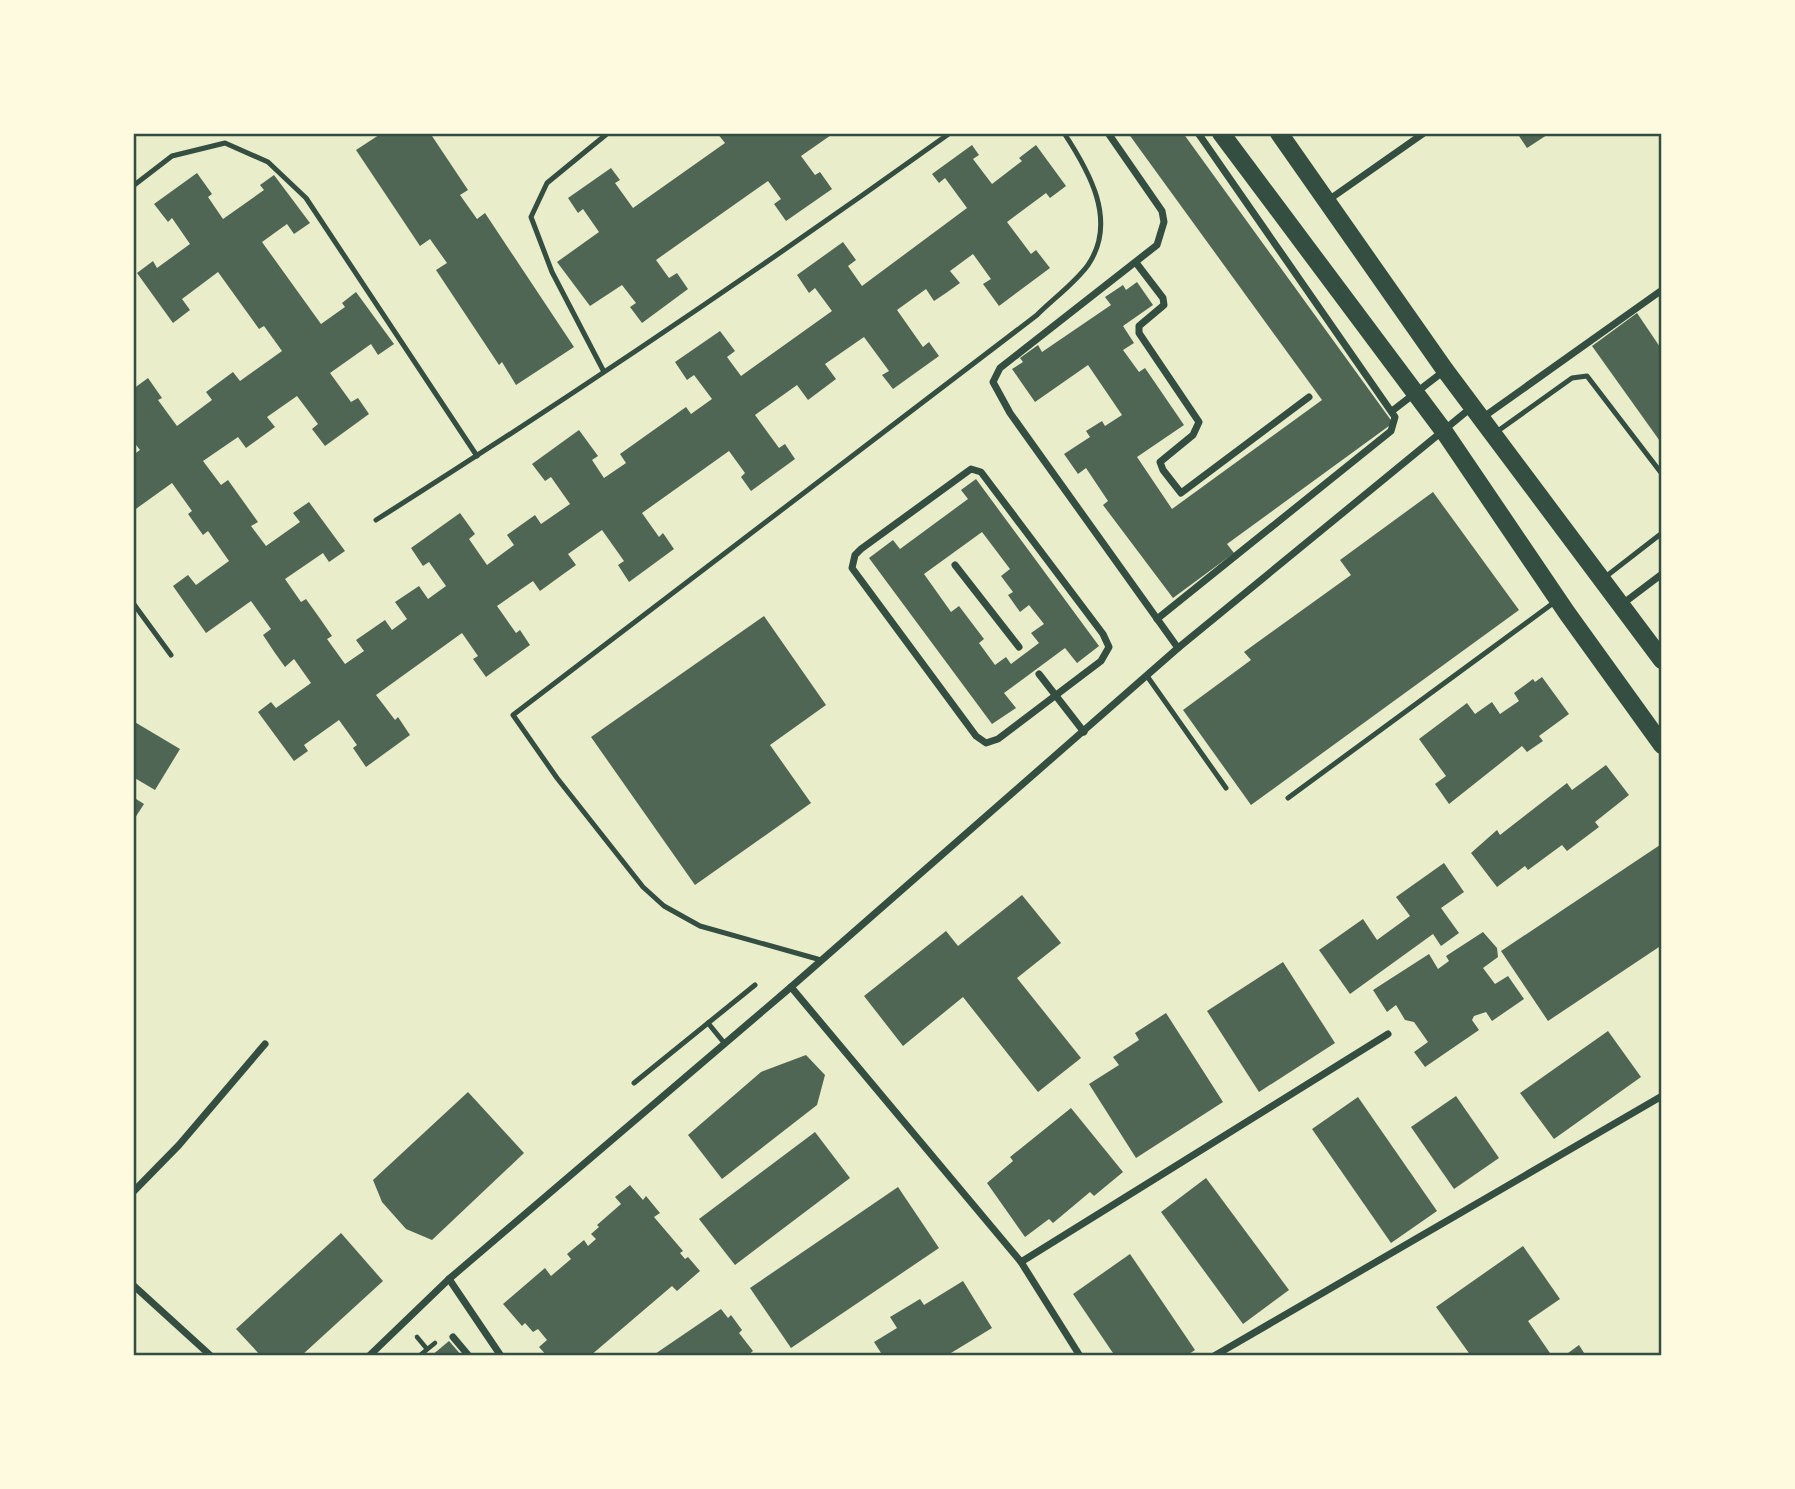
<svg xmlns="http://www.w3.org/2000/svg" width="1795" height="1489" viewBox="0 0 1795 1489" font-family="'Roboto Serif',serif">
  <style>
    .building { fill: #4f6655; fill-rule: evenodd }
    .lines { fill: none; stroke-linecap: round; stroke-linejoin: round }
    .path { stroke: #344e41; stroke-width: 4.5 }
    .service { stroke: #344e41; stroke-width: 5 }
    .minor { stroke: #344e41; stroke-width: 7 }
    .primary { stroke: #344e41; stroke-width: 18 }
    .neatline { fill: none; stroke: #344e41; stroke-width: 2.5 }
  </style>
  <rect width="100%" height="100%" fill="#e9edc9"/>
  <g class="building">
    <polygon points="382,133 430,133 468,190 460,195 477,219 485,213 574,347 516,385 502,362 499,365 436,270 447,263 430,239 420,246 356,150"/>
    <polygon points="717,133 834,133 801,156 815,175 820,172 832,189 786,221 774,204 781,199 768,181 714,219 656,260 669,278 677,273 688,289 642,323 630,307 636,303 622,285 590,306 557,262 599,232 583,209 578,213 568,198 611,168 620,180 615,183 633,208 725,143"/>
    <polygon points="1128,133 1183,133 1393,423 1227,544 1234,553 1173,598 1103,505 1108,501 1086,468 1078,474 1064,454 1090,437 1086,431 1102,421 1105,426 1122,415 1088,365 1035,402 1012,369 1023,362 1020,358 1038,345 1042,352 1111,305 1105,297 1123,285 1126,290 1137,282 1153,305 1123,326 1134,343 1123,350 1139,372 1145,368 1184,425 1137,457 1172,509 1322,400"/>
    <polygon points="1517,133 1550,133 1527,148"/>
    <polygon points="972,145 979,155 973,159 992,184 1022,161 1019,158 1036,145 1066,186 1050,198 1046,193 1007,222 1031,254 1036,250 1050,268 999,306 983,284 991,279 973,254 950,271 960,283 946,293 934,301 926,289 897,310 923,347 929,342 939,356 893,389 882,375 889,371 864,337 825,364 836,379 808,400 797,385 755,415 779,448 785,444 795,459 751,491 741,477 745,473 729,451 642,513 659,537 663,533 674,549 629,582 618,565 624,561 602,530 568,554 576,565 562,575 540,591 533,581 497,606 516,633 520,630 530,645 486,677 473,659 478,656 462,633 376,695 395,720 398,717 410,735 366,767 353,748 357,745 339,720 304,745 308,751 294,761 258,712 271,702 276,708 311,683 294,659 285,667 275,653 263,635 271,629 251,601 206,633 173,586 188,575 196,585 229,561 208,531 203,535 188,514 192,511 172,483 133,511 133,455 140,450 133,441 133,389 148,378 162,398 158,400 177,426 212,400 206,392 233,372 240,381 282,351 264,326 259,329 218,272 182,299 190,310 173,323 137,273 153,261 157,268 190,244 172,218 168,222 154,204 197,173 212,194 208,197 223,219 264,190 260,185 274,175 310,223 294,234 287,224 262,242 321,324 345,307 342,303 356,292 394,344 378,355 371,344 330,373 351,402 358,398 369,414 325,446 312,429 318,424 297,396 267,417 275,427 246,448 238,437 203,461 221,485 228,480 258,522 251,526 266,546 300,522 293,513 309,502 345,551 329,562 323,553 285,579 301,602 306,599 321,620 332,636 327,639 345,664 364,651 356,640 385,620 392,630 407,619 395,602 419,586 428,599 446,586 429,562 423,566 411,548 460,513 475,534 469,539 487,565 514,545 507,535 535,515 541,524 570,504 551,477 545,481 532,464 579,430 598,456 592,460 604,478 626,463 620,454 686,407 691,414 712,399 694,375 687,380 675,362 720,331 735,351 727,357 741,376 832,311 815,288 809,293 797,275 843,242 856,260 848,266 862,286 967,208 945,178 939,183 932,174"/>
    <polygon points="1637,313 1662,350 1662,444 1592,346"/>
    <path d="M976 479 1099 646 1077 663 1065 648 1004 693 1016 708 992 724 869 558 893 540 900 549 968 499 961 490ZM982 532 1010 569 1001 576 1013 592 1008 595 1020 612 1029 605 1044 624 1031 633 1039 643 1011 664 1006 657 995 665 979 643 984 639 959 606 951 612 924 574Z"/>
    <polygon points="1433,492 1519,610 1251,805 1183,710 1251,660 1244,652 1351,575 1340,560"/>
    <polygon points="764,616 826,705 770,745 811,803 695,885 591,737"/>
    <polygon points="1542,677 1569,714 1539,736 1543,741 1527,752 1522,746 1449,804 1435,784 1446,776 1419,739 1467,703 1475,714 1492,702 1500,714 1519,701 1514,693 1533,679 1535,682"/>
    <polygon points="133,721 180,749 155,790 133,777"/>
    <polygon points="1606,765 1629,795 1595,822 1599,827 1567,851 1562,845 1528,870 1525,866 1497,887 1471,853 1497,830 1500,835 1567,783 1572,790"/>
    <polygon points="133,797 144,804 133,821"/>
    <polygon points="1660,845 1662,945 1548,1021 1501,951"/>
    <polygon points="1444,863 1464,892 1441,908 1459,933 1441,946 1433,934 1350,994 1319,950 1363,919 1377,940 1410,916 1396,897"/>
    <polygon points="1022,895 1061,943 1017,978 1081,1058 1038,1092 963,997 903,1046 864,996 946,931 958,946"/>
    <polygon points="1483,932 1497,948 1498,957 1483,968 1495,984 1508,976 1524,999 1492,1021 1486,1012 1474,1016 1472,1020 1479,1030 1425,1067 1414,1052 1428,1042 1414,1022 1405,1020 1396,1005 1387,1012 1373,990 1429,954 1438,969 1449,961 1446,956"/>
    <polygon points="1283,962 1335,1043 1259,1092 1207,1011"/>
    <polygon points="1166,1013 1223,1102 1136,1158 1089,1084 1119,1065 1113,1057 1139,1040 1135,1033"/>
    <polygon points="1608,1031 1641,1077 1554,1139 1520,1093"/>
    <polygon points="806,1055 825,1075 817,1105 722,1179 688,1135 761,1072"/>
    <polygon points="468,1092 524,1153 432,1240 406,1229 382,1202 373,1180"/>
    <polygon points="1456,1096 1499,1158 1454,1189 1411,1127"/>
    <polygon points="1358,1097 1437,1211 1391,1243 1312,1129"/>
    <polygon points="1071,1108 1123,1172 1094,1196 1090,1192 1053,1223 1049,1219 1025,1237 987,1183 1013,1161 1010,1157"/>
    <polygon points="815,1132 850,1178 735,1265 699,1219"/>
    <polygon points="1206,1178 1289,1290 1243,1324 1161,1212"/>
    <polygon points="630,1185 643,1200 646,1196 660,1213 654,1217 683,1251 680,1253 685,1259 688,1257 700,1271 677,1291 672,1286 590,1356 547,1356 539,1347 547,1340 538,1329 533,1332 525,1323 522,1326 503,1304 545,1268 551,1276 571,1259 567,1254 584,1240 588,1246 596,1239 591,1234 599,1227 597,1225 621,1204 615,1197"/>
    <polygon points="898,1187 939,1248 791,1348 750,1288"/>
    <polygon points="341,1233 383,1281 301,1356 261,1356 236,1329"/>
    <polygon points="1523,1246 1560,1299 1528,1321 1552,1356 1471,1356 1436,1307"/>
    <polygon points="1130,1254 1195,1350 1186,1356 1115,1356 1073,1294"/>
    <polygon points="963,1281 992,1328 946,1356 883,1356 874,1342 897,1328 890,1317 920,1299 924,1305"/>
    <polygon points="721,1309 728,1318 731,1315 742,1330 739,1333 753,1351 747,1356 652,1356"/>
    <polygon points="449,1341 462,1356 431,1356"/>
    <polygon points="1579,1345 1586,1356 1564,1356"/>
  </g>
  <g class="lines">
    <g class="path">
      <polyline points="417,1337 427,1349"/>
      <polyline points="419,1356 435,1343"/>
    </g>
    <g class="service">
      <polyline points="133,186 172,156 225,143 268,162 306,198 477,456"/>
      <polyline points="603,370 552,272 531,217 547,183 608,133"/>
      <polyline points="1495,433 1572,378 1587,376 1662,474"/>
      <path d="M376 520C571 397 763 267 950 133"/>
      <polyline points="1604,578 1662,533"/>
      <polyline points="133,603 171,655"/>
      <polyline points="1147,676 1226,788"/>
      <polyline points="1288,798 1556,601"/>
      <path d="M821 960 700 926 664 906 643 887 557 778 513 715 1037 315C1053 299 1075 283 1088 265 1118 221 1089 171 1064 133"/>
      <polyline points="708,1023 725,1044"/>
      <polyline points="634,1083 755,985"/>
    </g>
    <g class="minor">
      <polyline points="1108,133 1162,211 1164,222 1157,245 1000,368 993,382 1010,413 1178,648"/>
      <polyline points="1327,201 1424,133"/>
      <polyline points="1137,264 1163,298 1164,305 1139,326 1139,333 1199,422 1193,435 1160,462 1163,470 1181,493 1309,397"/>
      <polyline points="1392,411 1444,371"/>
      <polyline points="1482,418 1662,290"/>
      <polygon points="971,469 981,472 1103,634 1109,647 1101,661 998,739 986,743 976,736 852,568 855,555 861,549"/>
      <polyline points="955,565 1019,647"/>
      <polyline points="1621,605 1662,574"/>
      <polyline points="1157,619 1391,431 1395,417 1198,133"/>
      <polyline points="1039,674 1084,732"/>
      <polyline points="791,987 1021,1262 1080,1356"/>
      <polyline points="133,1192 179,1145 265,1044"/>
      <polyline points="1021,1262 1388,1034"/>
      <polyline points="449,1279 501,1356"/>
      <polyline points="133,1285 211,1356"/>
      <polyline points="453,1337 469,1356"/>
      <polyline points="369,1356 449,1279 791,987 1178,648 1472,407"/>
      <polyline points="1214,1356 1662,1096"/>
    </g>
    <g class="primary">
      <polyline points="1221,133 1443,430 1567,613 1662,745"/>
      <polyline points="1279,133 1445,370 1662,660"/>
    </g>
  </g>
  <rect width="1795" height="1489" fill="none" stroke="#fefae0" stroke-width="270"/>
  <rect x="135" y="135" width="1525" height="1219" class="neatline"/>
</svg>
